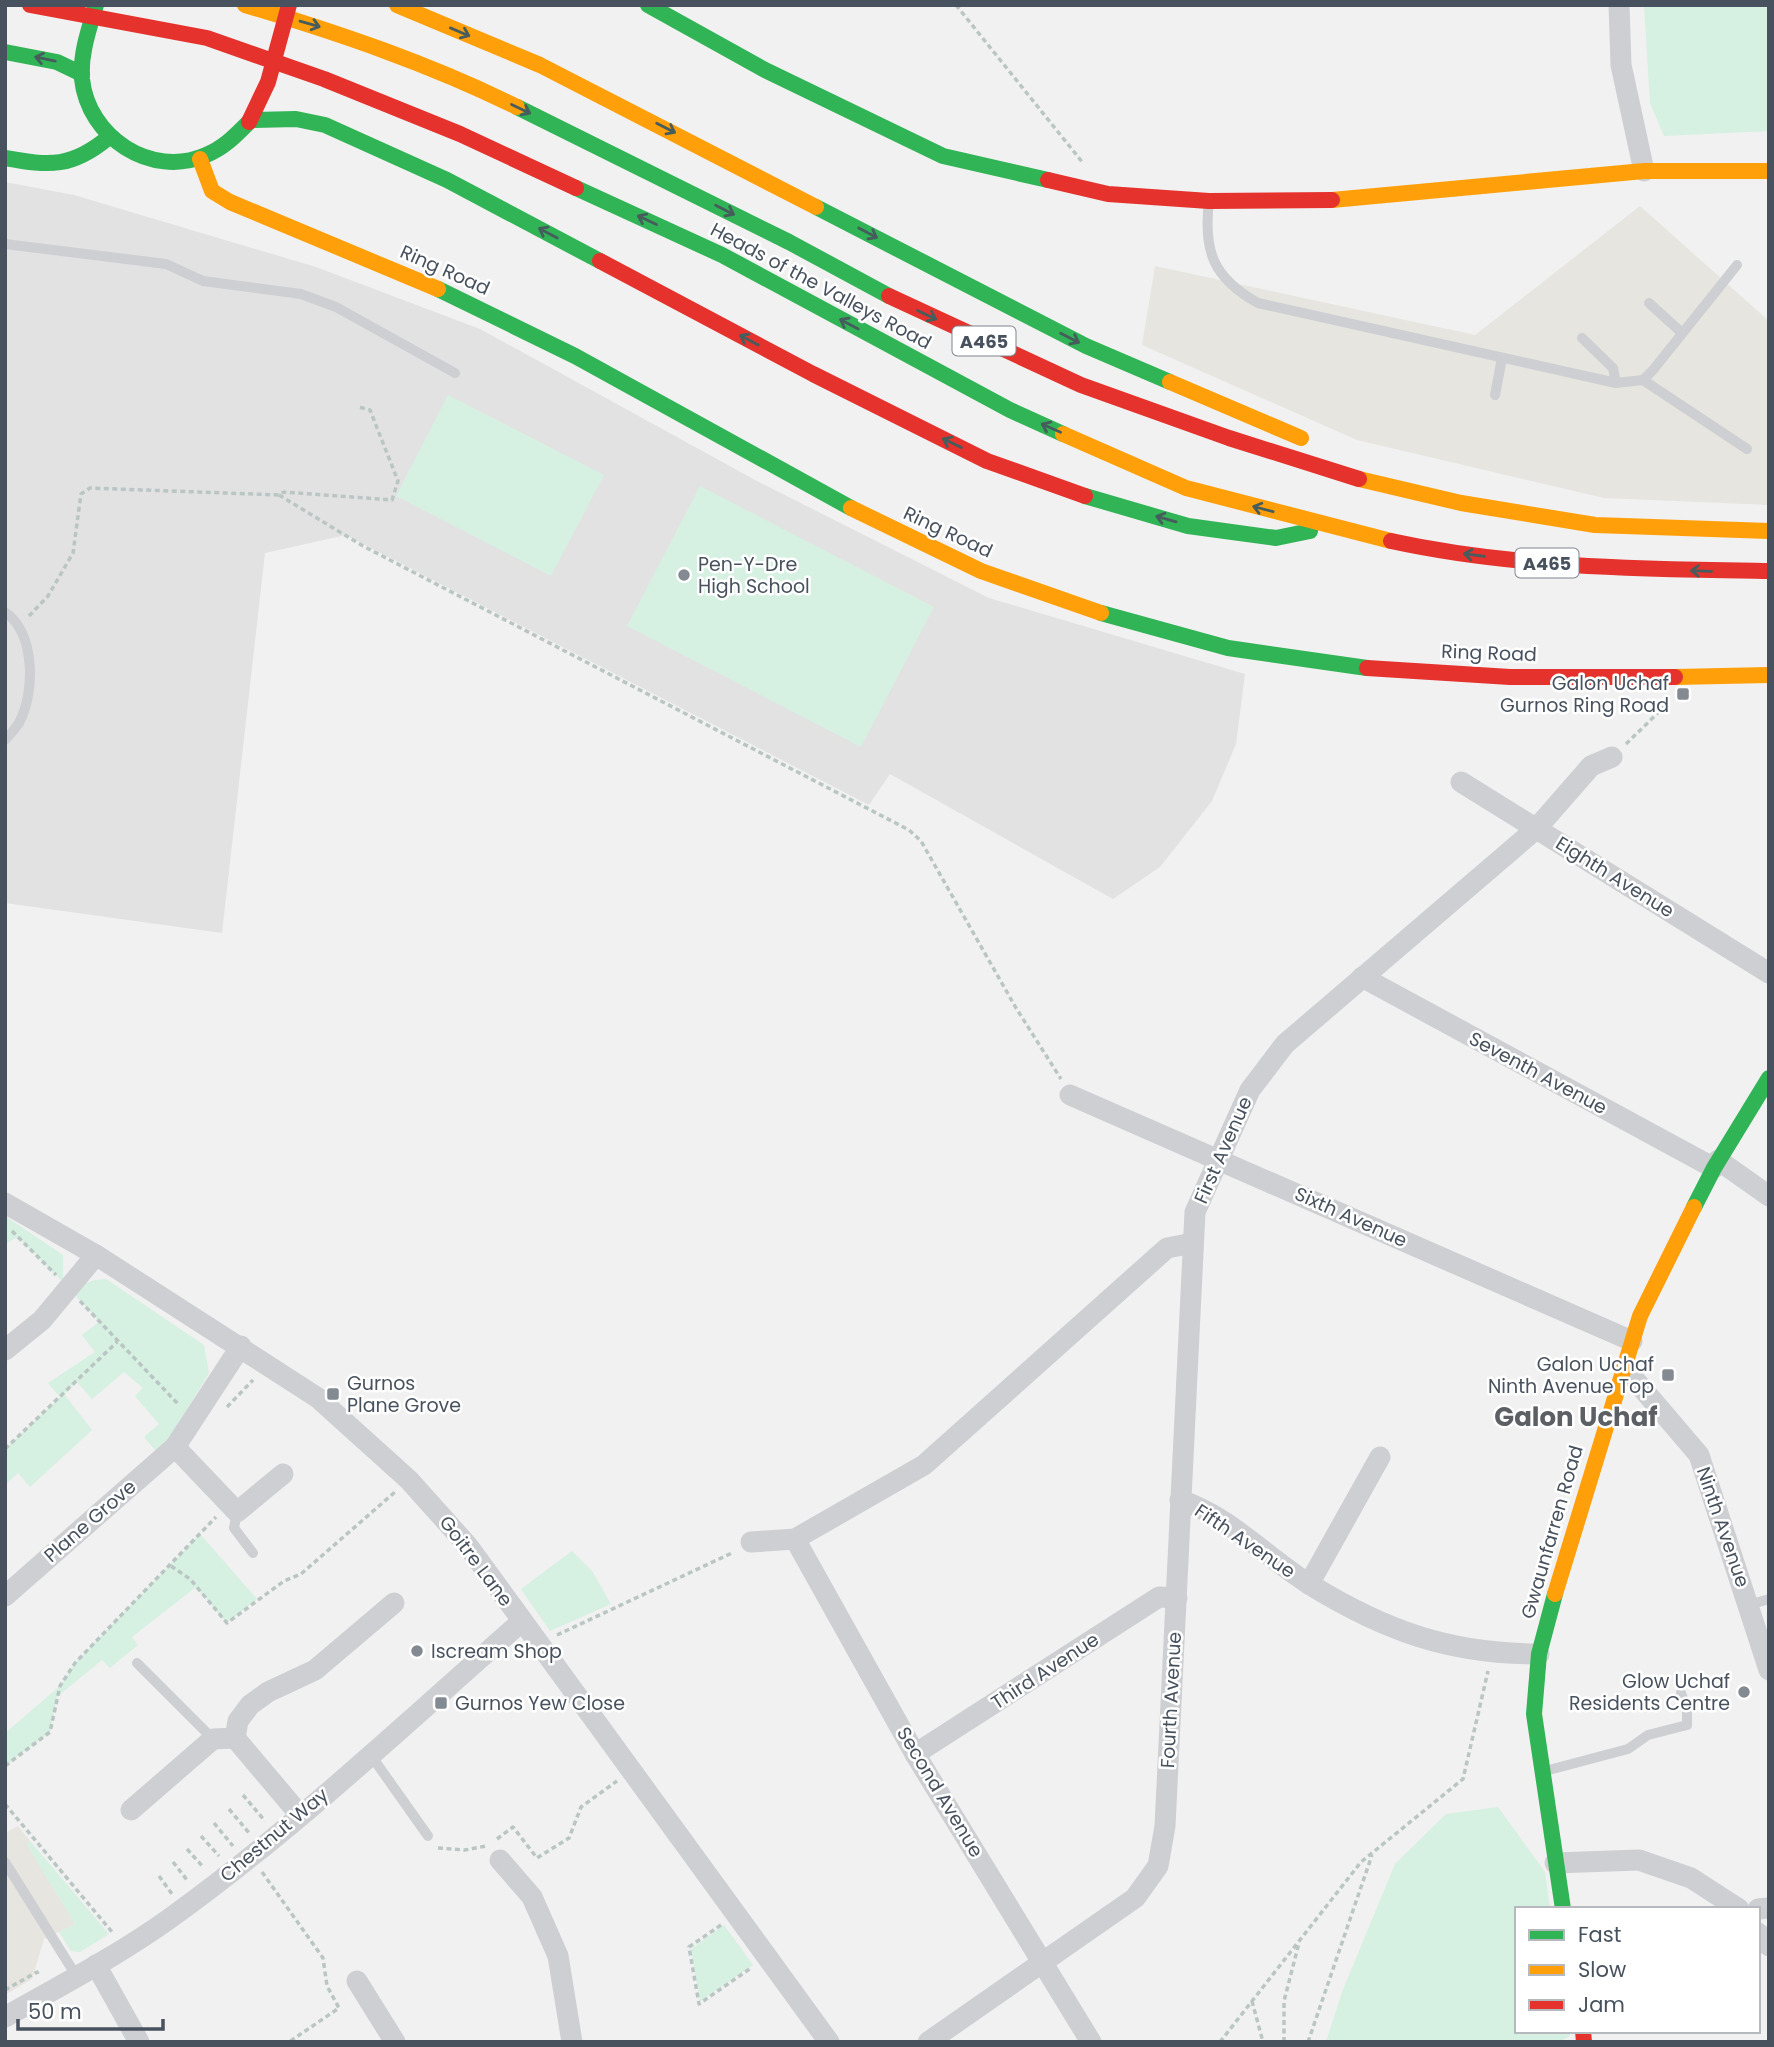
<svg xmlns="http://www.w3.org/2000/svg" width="1774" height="2047" viewBox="0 0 1774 2047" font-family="Poppins,sans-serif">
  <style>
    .commercial { fill: #e6e5df }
    .education { fill: #e3e2e3 }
    .green { fill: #d6f0e2 }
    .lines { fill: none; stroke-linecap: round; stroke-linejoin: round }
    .path { stroke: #bac6c3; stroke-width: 3.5; stroke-dasharray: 5 3.5; stroke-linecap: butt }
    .lane { stroke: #cdcfd2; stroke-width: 10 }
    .street { stroke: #cdcfd2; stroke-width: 21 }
    .fast { stroke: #30b455; stroke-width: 16 }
    .slow { stroke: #ff9f0a; stroke-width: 16 }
    .jam { stroke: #e5322d; stroke-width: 16 }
    .oneway { stroke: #465c5d }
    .poi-dot { fill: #838a91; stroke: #fff; stroke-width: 2.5 }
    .labels { text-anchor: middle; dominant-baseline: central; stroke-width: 5; stroke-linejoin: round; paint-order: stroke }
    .shield { fill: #fff; stroke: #7f868e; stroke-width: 2 }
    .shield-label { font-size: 18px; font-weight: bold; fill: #48525e }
    .street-label { font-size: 19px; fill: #48525e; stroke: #fff }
    .poi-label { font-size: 19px; fill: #48525e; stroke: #fff; text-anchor: start }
    .district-label { font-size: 26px; font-weight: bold; fill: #5c6065; stroke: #fff }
  </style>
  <rect width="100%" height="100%" fill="#f1f1f1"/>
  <g class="commercial">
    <polygon points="1640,206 1769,321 1769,505 1604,498 1357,440 1142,345 1155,266 1475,335"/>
    <polygon points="18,1826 30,1841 27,1845 75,1924 44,1939 32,1979 5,1995 5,1833"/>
  </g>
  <polygon class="education" points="5,182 74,195 316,267 480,329 757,481 989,598 1245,674 1236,744 1212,801 1160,867 1113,899 890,774 869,805 346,535 265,553 222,933 5,903"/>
  <g class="green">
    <polygon points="1644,5 1769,5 1769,131 1664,136 1650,103"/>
    <polygon points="448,395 604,475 551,576 396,496"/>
    <polygon points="700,486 934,607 861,747 627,626"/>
    <polygon points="5,1216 63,1255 63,1282 18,1237 5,1244"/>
    <path d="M106 1279 204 1345 209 1373 167 1443 156 1451 144 1437 159 1424 135 1396 143 1388 124 1372 92 1399 77 1382 64 1394 92 1430 30 1487 18 1473 5 1485V1449L60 1397 48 1383 95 1352 82 1335 99 1322 75 1295C83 1282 91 1280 106 1279Z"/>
    <polygon points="200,1534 257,1599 227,1623 196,1587 132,1637 138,1645 110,1668 102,1660 57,1697 50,1732 5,1766 5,1733 60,1686 75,1663"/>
    <polygon points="572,1551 592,1571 611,1604 550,1631 521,1589"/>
    <polygon points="1498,1807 1545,1872 1550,1909 1517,1909 1517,2031 1569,2031 1570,2036 1559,2042 1326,2042 1342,1992 1395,1864 1446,1814"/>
    <polygon points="30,1841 109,1934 80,1952 71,1951 59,1932 75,1924 27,1845"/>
    <polygon points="724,1925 753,1965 700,2001 691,1949"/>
  </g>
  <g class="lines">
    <g class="path">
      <polyline points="956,5 1083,163"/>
      <polyline points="279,495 363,546 909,830 921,841 1016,1008 1061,1079"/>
      <polyline points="29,616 48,596 73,553 81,494 90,488 279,495 284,492 392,500 398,481 370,410 359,407"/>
      <polyline points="1626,744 1668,703"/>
      <polyline points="12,1231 56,1275"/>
      <polyline points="80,1301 179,1405"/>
      <polyline points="227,1407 253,1380"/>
      <polyline points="5,1449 117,1342"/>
      <polyline points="171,1566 190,1579 227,1623 284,1581 301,1574 395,1492"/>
      <polyline points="557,1635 734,1552"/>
      <polyline points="5,1766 50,1732 60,1686 75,1663 216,1517"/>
      <polyline points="243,1795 265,1821"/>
      <polyline points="5,1804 112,1932"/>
      <polyline points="229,1809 250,1834"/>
      <polyline points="214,1823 233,1846"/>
      <polyline points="201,1836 219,1856"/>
      <polyline points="497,1839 513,1827 537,1858 569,1838 581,1807 617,1781"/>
      <polyline points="438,1848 465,1850 486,1846"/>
      <polyline points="187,1849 204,1868"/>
      <polyline points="173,1862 187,1880"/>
      <polyline points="262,1872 323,1958 327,1986 339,2008 289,2042"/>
      <polyline points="159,1876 172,1894"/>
      <polyline points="721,1925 689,1947 699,2004 751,1968"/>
      <polyline points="5,1990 37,1972 39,1976"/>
      <polyline points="1252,2001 1263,2042"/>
      <polyline points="1220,2042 1361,1862 1463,1779 1488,1671"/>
      <polyline points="1284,2042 1284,2001 1299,1943"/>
      <polyline points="1308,2042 1372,1855"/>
    </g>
    <g class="lane">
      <path d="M1209 201C1203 251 1213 278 1258 303L1616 383 1643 380 1653 370 1737 265"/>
      <polyline points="5,244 166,264 203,281 301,294 336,307 455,373"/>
      <polyline points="1649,303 1682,333"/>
      <polyline points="1582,338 1613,368 1616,383"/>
      <polyline points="1643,380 1747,449"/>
      <polyline points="1495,395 1502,358"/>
      <path d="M5 612C36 634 35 693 19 723 15 729 10 735 5 740"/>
      <polyline points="237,1512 234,1528 253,1553"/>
      <polyline points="1749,1605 1769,1599"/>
      <polyline points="137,1663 213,1739"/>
      <polyline points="370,1754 428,1836"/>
      <polyline points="1545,1771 1628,1749 1648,1735 1687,1725 1687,1710 1681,1693"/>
      <polyline points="5,1862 77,1977"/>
    </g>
    <g class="street">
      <polyline points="1619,5 1621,65 1644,171"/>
      <polyline points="1461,782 1769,973"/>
      <polyline points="1362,977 1714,1168"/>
      <polyline points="1070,1095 1632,1341"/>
      <polyline points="1718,1160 1769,1196"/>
      <polyline points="5,1203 96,1255 318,1398 409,1480 468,1546 829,2042"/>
      <polyline points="5,1350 42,1320 96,1255"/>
      <polyline points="1624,1367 1699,1455 1769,1670"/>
      <polyline points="175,1447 237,1512 283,1474"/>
      <path d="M1180 1500C1229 1516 1266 1557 1309 1584 1385 1631 1450 1654 1539 1654"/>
      <polyline points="795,1539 915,1754 1091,2042"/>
      <polyline points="751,1542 795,1539 924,1465 1167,1248 1193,1243"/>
      <polyline points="1309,1584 1380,1457"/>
      <polyline points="5,1596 175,1447 241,1346"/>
      <polyline points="235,1738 300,1815"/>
      <polyline points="915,1754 1159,1597 1177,1598"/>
      <polyline points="131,1810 213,1739 235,1738 238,1721 250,1705 268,1692 315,1670 394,1603"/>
      <polyline points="500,1860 532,1897 558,1956 572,2042"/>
      <polyline points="1555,1863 1639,1860 1691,1878 1739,1909"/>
      <polyline points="1758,1909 1769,1908"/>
      <polyline points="1758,1933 1769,1946"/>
      <polyline points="96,1965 139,2042"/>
      <polyline points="357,1981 395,2042"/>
      <path d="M5 2017C60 1986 117 1956 169 1919 293 1830 406 1723 521 1622"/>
      <polyline points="928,2042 1135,1898 1158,1866 1165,1826 1195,1212 1250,1090 1285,1044 1536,829 1591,766 1612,757"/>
    </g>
    <g class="fast">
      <path d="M96 5C89 29 80 54 82 79 88 137 151 179 206 155 224 148 236 135 249 122"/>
      <polyline points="648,5 765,70 943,156 1048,180"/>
      <polyline points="5,52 57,62 82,74"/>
      <polyline points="517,107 789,242 889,296"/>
      <polyline points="250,120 296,119 325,125 447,180 600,261"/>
      <path d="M5 158C50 166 72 168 109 137"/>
      <polyline points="576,188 722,255 1010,410 1063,434"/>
      <polyline points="816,207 1086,346 1170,382"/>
      <polyline points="438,289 575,356 851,508"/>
      <polyline points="1085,496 1188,526 1276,538 1310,531"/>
      <polyline points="1101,613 1228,648 1367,668"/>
      <polyline points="1694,1207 1714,1168 1769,1078"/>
      <polyline points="1555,1594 1539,1654 1534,1714 1563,1909"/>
    </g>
    <g class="slow">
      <path d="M245 5C339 33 430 64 517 107"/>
      <polyline points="397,5 540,65 816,207"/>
      <polyline points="200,159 212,191 230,202 438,289"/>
      <polyline points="1332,200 1644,171 1769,171"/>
      <polyline points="1170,382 1301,438"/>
      <polyline points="1063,434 1186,488 1391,541"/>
      <polyline points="1359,479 1461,503 1595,525 1769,531"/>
      <polyline points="851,508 981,571 1101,613"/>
      <polyline points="1675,677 1769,675"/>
      <polyline points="1555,1594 1640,1316 1694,1207"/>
    </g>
    <g class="jam">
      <polyline points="30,5 207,38 324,79 460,134 576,188"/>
      <polyline points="249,122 268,82 289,5"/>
      <polyline points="1048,180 1108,194 1209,201 1332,200"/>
      <polyline points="600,261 813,374 987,461 1085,496"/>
      <polyline points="889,296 1081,385 1229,438 1359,479"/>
      <path d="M1391 541C1515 568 1642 569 1769 571"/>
      <polyline points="1367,668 1510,677 1675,677"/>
      <polyline points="1583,2031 1584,2042"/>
    </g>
  </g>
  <defs><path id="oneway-shaft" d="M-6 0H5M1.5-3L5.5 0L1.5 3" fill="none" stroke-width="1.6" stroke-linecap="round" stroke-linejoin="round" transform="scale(1.75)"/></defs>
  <g class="oneway">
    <use href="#oneway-shaft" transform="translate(310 24) rotate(16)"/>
    <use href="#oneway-shaft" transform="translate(460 32) rotate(23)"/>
    <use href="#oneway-shaft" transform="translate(45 59) rotate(-168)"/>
    <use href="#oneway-shaft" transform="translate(521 109) rotate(26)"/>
    <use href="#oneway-shaft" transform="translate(666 128) rotate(27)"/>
    <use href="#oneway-shaft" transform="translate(725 210) rotate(27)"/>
    <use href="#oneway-shaft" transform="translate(647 220) rotate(-155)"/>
    <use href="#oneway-shaft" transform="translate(548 233) rotate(-152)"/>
    <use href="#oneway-shaft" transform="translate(868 233) rotate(28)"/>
    <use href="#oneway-shaft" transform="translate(927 315) rotate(25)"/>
    <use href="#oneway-shaft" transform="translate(849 324) rotate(-152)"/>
    <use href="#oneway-shaft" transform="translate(1070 338) rotate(27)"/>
    <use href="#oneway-shaft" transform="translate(749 340) rotate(-152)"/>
    <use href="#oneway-shaft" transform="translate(1051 428) rotate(-156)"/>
    <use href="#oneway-shaft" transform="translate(952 443) rotate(-154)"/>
    <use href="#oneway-shaft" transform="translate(1263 509) rotate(-165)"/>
    <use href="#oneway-shaft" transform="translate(1166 519) rotate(-164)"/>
    <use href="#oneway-shaft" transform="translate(1474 555) rotate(-173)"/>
    <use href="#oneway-shaft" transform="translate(1701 571) rotate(-178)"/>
  </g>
  <g class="poi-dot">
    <circle cx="684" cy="575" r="7"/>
    <rect x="1676" y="687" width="14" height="14" rx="3.5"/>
    <rect x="1661" y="1368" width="14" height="14" rx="3.5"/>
    <rect x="326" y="1387" width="14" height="14" rx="3.5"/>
    <circle cx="417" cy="1651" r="7"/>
    <circle cx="1744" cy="1692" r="7"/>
    <rect x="434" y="1696" width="14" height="14" rx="3.5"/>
  </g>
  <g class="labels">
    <g class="shield">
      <rect x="952.5" y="326.5" width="63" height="29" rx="5"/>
      <rect x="1515.5" y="548.5" width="63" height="29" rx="5"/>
    </g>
    <g class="shield-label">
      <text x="984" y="341">A465</text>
      <text x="1547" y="563">A465</text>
    </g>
    <g class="street-label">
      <text transform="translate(445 270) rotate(24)">Ring Road</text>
      <text transform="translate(821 286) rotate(28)">Heads of the Valleys Road</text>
      <text transform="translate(948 532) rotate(25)">Ring Road</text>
      <text transform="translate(1489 653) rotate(2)">Ring Road</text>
      <text transform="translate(1615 877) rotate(32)">Eighth Avenue</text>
      <text transform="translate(1538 1073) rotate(28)">Seventh Avenue</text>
      <text transform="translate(1223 1150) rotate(-66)">First Avenue</text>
      <text transform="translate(1351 1217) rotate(24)">Sixth Avenue</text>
      <text transform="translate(90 1521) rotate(-41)">Plane Grove</text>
      <text transform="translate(1723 1527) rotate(71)">Ninth Avenue</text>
      <text transform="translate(1552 1532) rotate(-74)">Gwaunfarren Road</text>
      <text transform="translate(1245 1541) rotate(34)">Fifth Avenue</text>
      <text transform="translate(476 1561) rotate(53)">Goitre Lane</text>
      <text transform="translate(1045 1671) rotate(-33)">Third Avenue</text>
      <text transform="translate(1171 1700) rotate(-87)">Fourth Avenue</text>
      <text transform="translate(940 1792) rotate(59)">Second Avenue</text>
      <text transform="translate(274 1835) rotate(-40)">Chestnut Way</text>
    </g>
    <g class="poi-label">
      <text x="698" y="564">Pen-Y-Dre<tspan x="698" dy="22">High School</tspan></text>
      <text x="1669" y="683" text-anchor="end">Galon Uchaf<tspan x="1669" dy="22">Gurnos Ring Road</tspan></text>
      <text x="1654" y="1364" text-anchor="end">Galon Uchaf<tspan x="1654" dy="22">Ninth Avenue Top</tspan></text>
      <text x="347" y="1383">Gurnos<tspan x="347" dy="22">Plane Grove</tspan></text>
      <text x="431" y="1651">Iscream Shop</text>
      <text x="1730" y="1681" text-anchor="end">Glow Uchaf<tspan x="1730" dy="22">Residents Centre</tspan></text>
      <text x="455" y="1703">Gurnos Yew Close</text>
    </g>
    <g class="district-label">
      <text x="1576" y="1417">Galon Uchaf</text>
    </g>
  </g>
  <rect width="1774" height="2047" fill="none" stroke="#48525e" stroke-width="14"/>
  <rect x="1515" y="1907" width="245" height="126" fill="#ffffff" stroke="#b6babf" stroke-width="2"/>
  <rect x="1529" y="1930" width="35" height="10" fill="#30b455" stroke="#b6babf" stroke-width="2"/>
  <text x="1578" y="1942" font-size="21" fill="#48525e">Fast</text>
  <rect x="1529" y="1965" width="35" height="10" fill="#ff9f0a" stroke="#b6babf" stroke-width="2"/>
  <text x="1578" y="1977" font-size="21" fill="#48525e">Slow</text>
  <rect x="1529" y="2000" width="35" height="10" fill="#e5322d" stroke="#b6babf" stroke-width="2"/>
  <text x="1578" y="2012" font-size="21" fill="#48525e">Jam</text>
  <path d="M18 2019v10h145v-10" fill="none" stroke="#48525e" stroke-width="3.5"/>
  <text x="28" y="2019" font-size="21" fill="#48525e" stroke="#ffffff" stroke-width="5" paint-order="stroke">50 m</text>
</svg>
